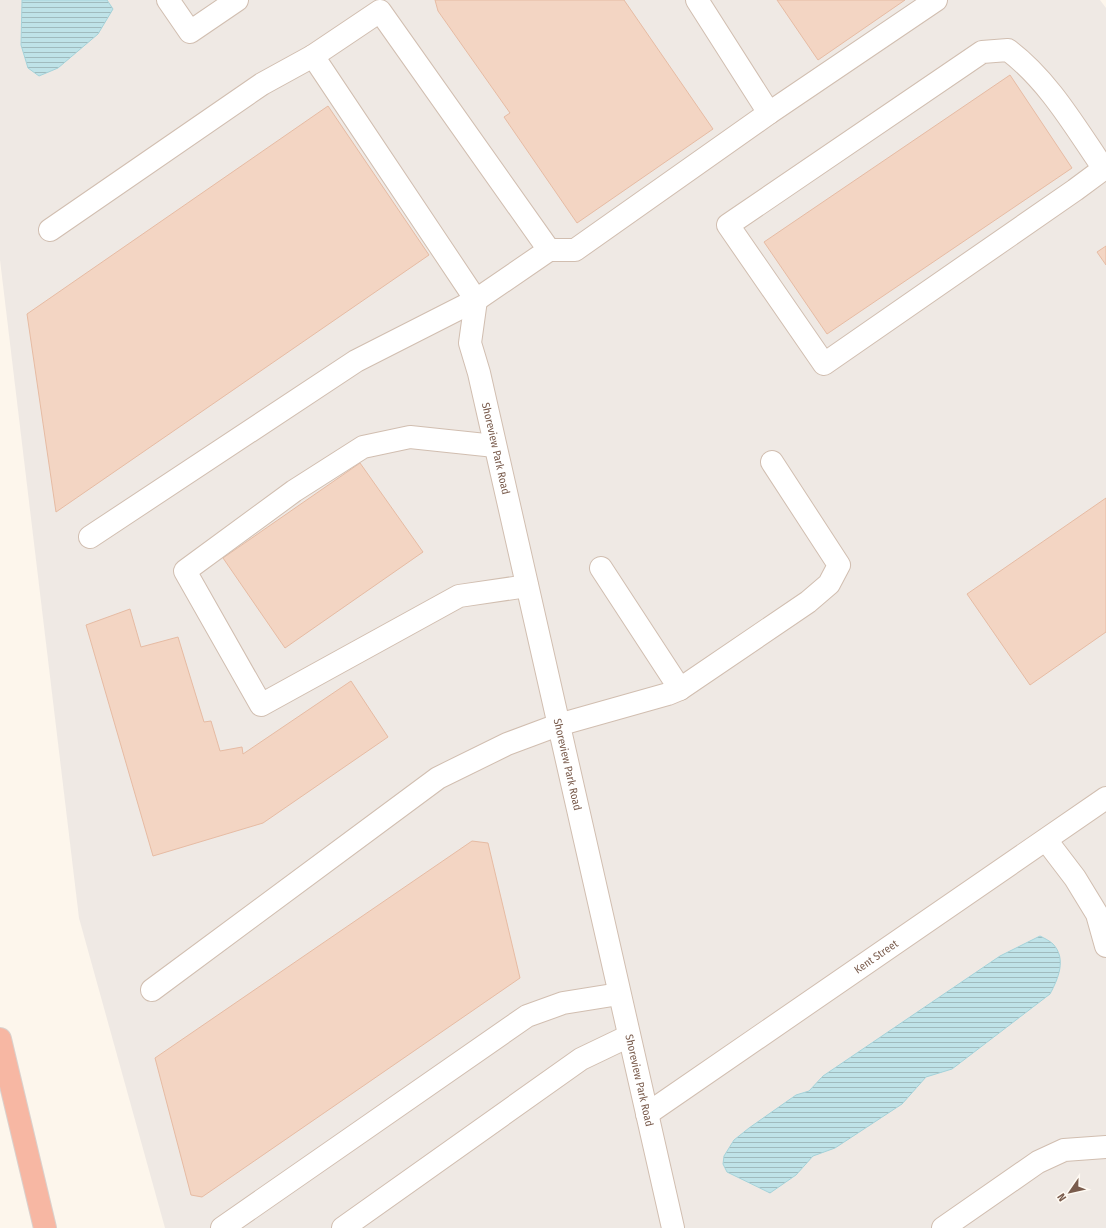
<svg xmlns="http://www.w3.org/2000/svg" width="1106" height="1228" viewBox="0 0 1106 1228" font-family="'Fira Sans Condensed',sans-serif">
  <style>
    .industrial { fill: #efe9e4 }
    .water { fill: url(#water-rules); stroke: #a5d3da }
    .building { fill: #f3d5c3; stroke: #e6bba3 }
    .lines { fill: none; stroke-linecap: round; stroke-linejoin: round }
    .minor-casing { stroke: #d1beb0; stroke-width: 24 }
    .highway-casing { stroke: #dad1cd; stroke-width: 24 }
    .minor { stroke: #fff; stroke-width: 22 }
    .highway { stroke: #f7b7a3; stroke-width: 22 }
    .labels { text-anchor: middle; dominant-baseline: central; stroke-width: 4; stroke-linejoin: round; paint-order: stroke }
    .street-label { font-size: 11px; fill: #7a5c4d; stroke: #fffaf3 }
  </style>
  <defs>
    <pattern id="water-rules" width="6" height="5" patternUnits="userSpaceOnUse"><rect width="6" height="5" fill="#bfe3e8"/><path d="M0 2.5h6" fill="none" stroke="#a0bbbe"/></pattern>
  </defs>
  <rect width="100%" height="100%" fill="#fdf6ec"/>
  <polygon class="industrial" points="0,0 1100,0 1106,8 1106,1228 165,1228 79,918 0,260"/>
  <g class="water">
    <polygon points="22,0 107,0 113,9 98,34 58,68 39,76 28,68 21,45"/>
    <path d="M1040 936C1044 938 1050 941 1053 944 1067 959 1058 979 1050 994L952 1069 926 1077 902 1104 835 1148 813 1156 796 1175 770 1193 727 1172 723 1164 724 1156 734 1140 749 1128 796 1095 809 1091 823 1076 1000 956Z"/>
  </g>
  <g class="building">
    <polygon points="435,0 624,0 713,129 577,223 504,117 510,113 438,11"/>
    <polygon points="777,0 905,0 818,60"/>
    <polygon points="1010,75 1072,168 827,334 764,242"/>
    <polygon points="328,106 429,255 56,512 27,314"/>
    <polygon points="1106,246 1106,265 1097,252"/>
    <polygon points="360,463 423,552 285,648 223,558"/>
    <polygon points="1106,498 1106,632 1030,685 967,594"/>
    <polygon points="130,609 141,647 178,637 204,722 211,721 220,751 242,747 243,754 351,681 388,737 263,823 153,856 86,625"/>
    <polygon points="472,841 488,843 520,978 202,1197 191,1195 155,1058"/>
  </g>
  <g class="lines">
    <defs>
      <g id="minor">
        <polyline points="168,0 190,32 237,0"/>
        <polyline points="769,113 936,0"/>
        <path d="M1104 169C1075 127 1049 81 1008 50L982 52 728 225 824 364 1075 190 1106 167"/>
        <polyline points="50,230 262,84 313,56"/>
        <polyline points="549,250 575,250 769,113 697,0"/>
        <path id="s1" d="M476 300 470 343 479 373 673 1228"/>
        <polyline points="495,446 410,437 363,447 294,491 185,571 261,705 459,596 527,586"/>
        <polyline points="90,537 356,361 476,300 549,250 380,11 313,56 476,300"/>
        <polyline points="601,568 680,689"/>
        <polyline points="1046,840 1075,878 1097,914 1106,946"/>
        <polyline points="152,990 438,778 507,744 558,725 668,694 680,689 808,602 829,584 839,565 772,462"/>
        <path id="s2" d="M647 1114 1106 798"/>
        <polyline points="222,1228 527,1016 563,1003 619,994"/>
        <polyline points="343,1228 581,1059 629,1036"/>
        <polyline points="943,1228 1038,1162 1064,1150 1106,1147"/>
      </g>
      <polyline id="highway" points="0,1039 45,1228"/>
    </defs>
    <use href="#minor" class="minor-casing"/>
    <use href="#highway" class="highway-casing"/>
    <use href="#minor" class="minor"/>
    <use href="#highway" class="highway"/>
  </g>
  <g class="labels">
    <g class="street-label">
      <text stroke="none"><textPath href="#s1" startOffset="152">Shoreview Park Road</textPath></text>
      <text stroke="none"><textPath href="#s1" startOffset="476">Shoreview Park Road</textPath></text>
      <text stroke="none"><textPath href="#s2" startOffset="278">Kent Street</textPath></text>
      <text stroke="none"><textPath href="#s1" startOffset="800">Shoreview Park Road</textPath></text>
    </g>
  </g>
  <g transform="translate(1070 1192) rotate(236)" stroke="#fffaf3" stroke-width="3" paint-order="stroke">
  <path d="M0-3L7 15L0 10L-7 15Z" fill="#7a5c4d"/>
  <text y="-6" font-size="11" font-weight="bold" text-anchor="middle" fill="#7a5c4d">N</text>
  </g>
</svg>
